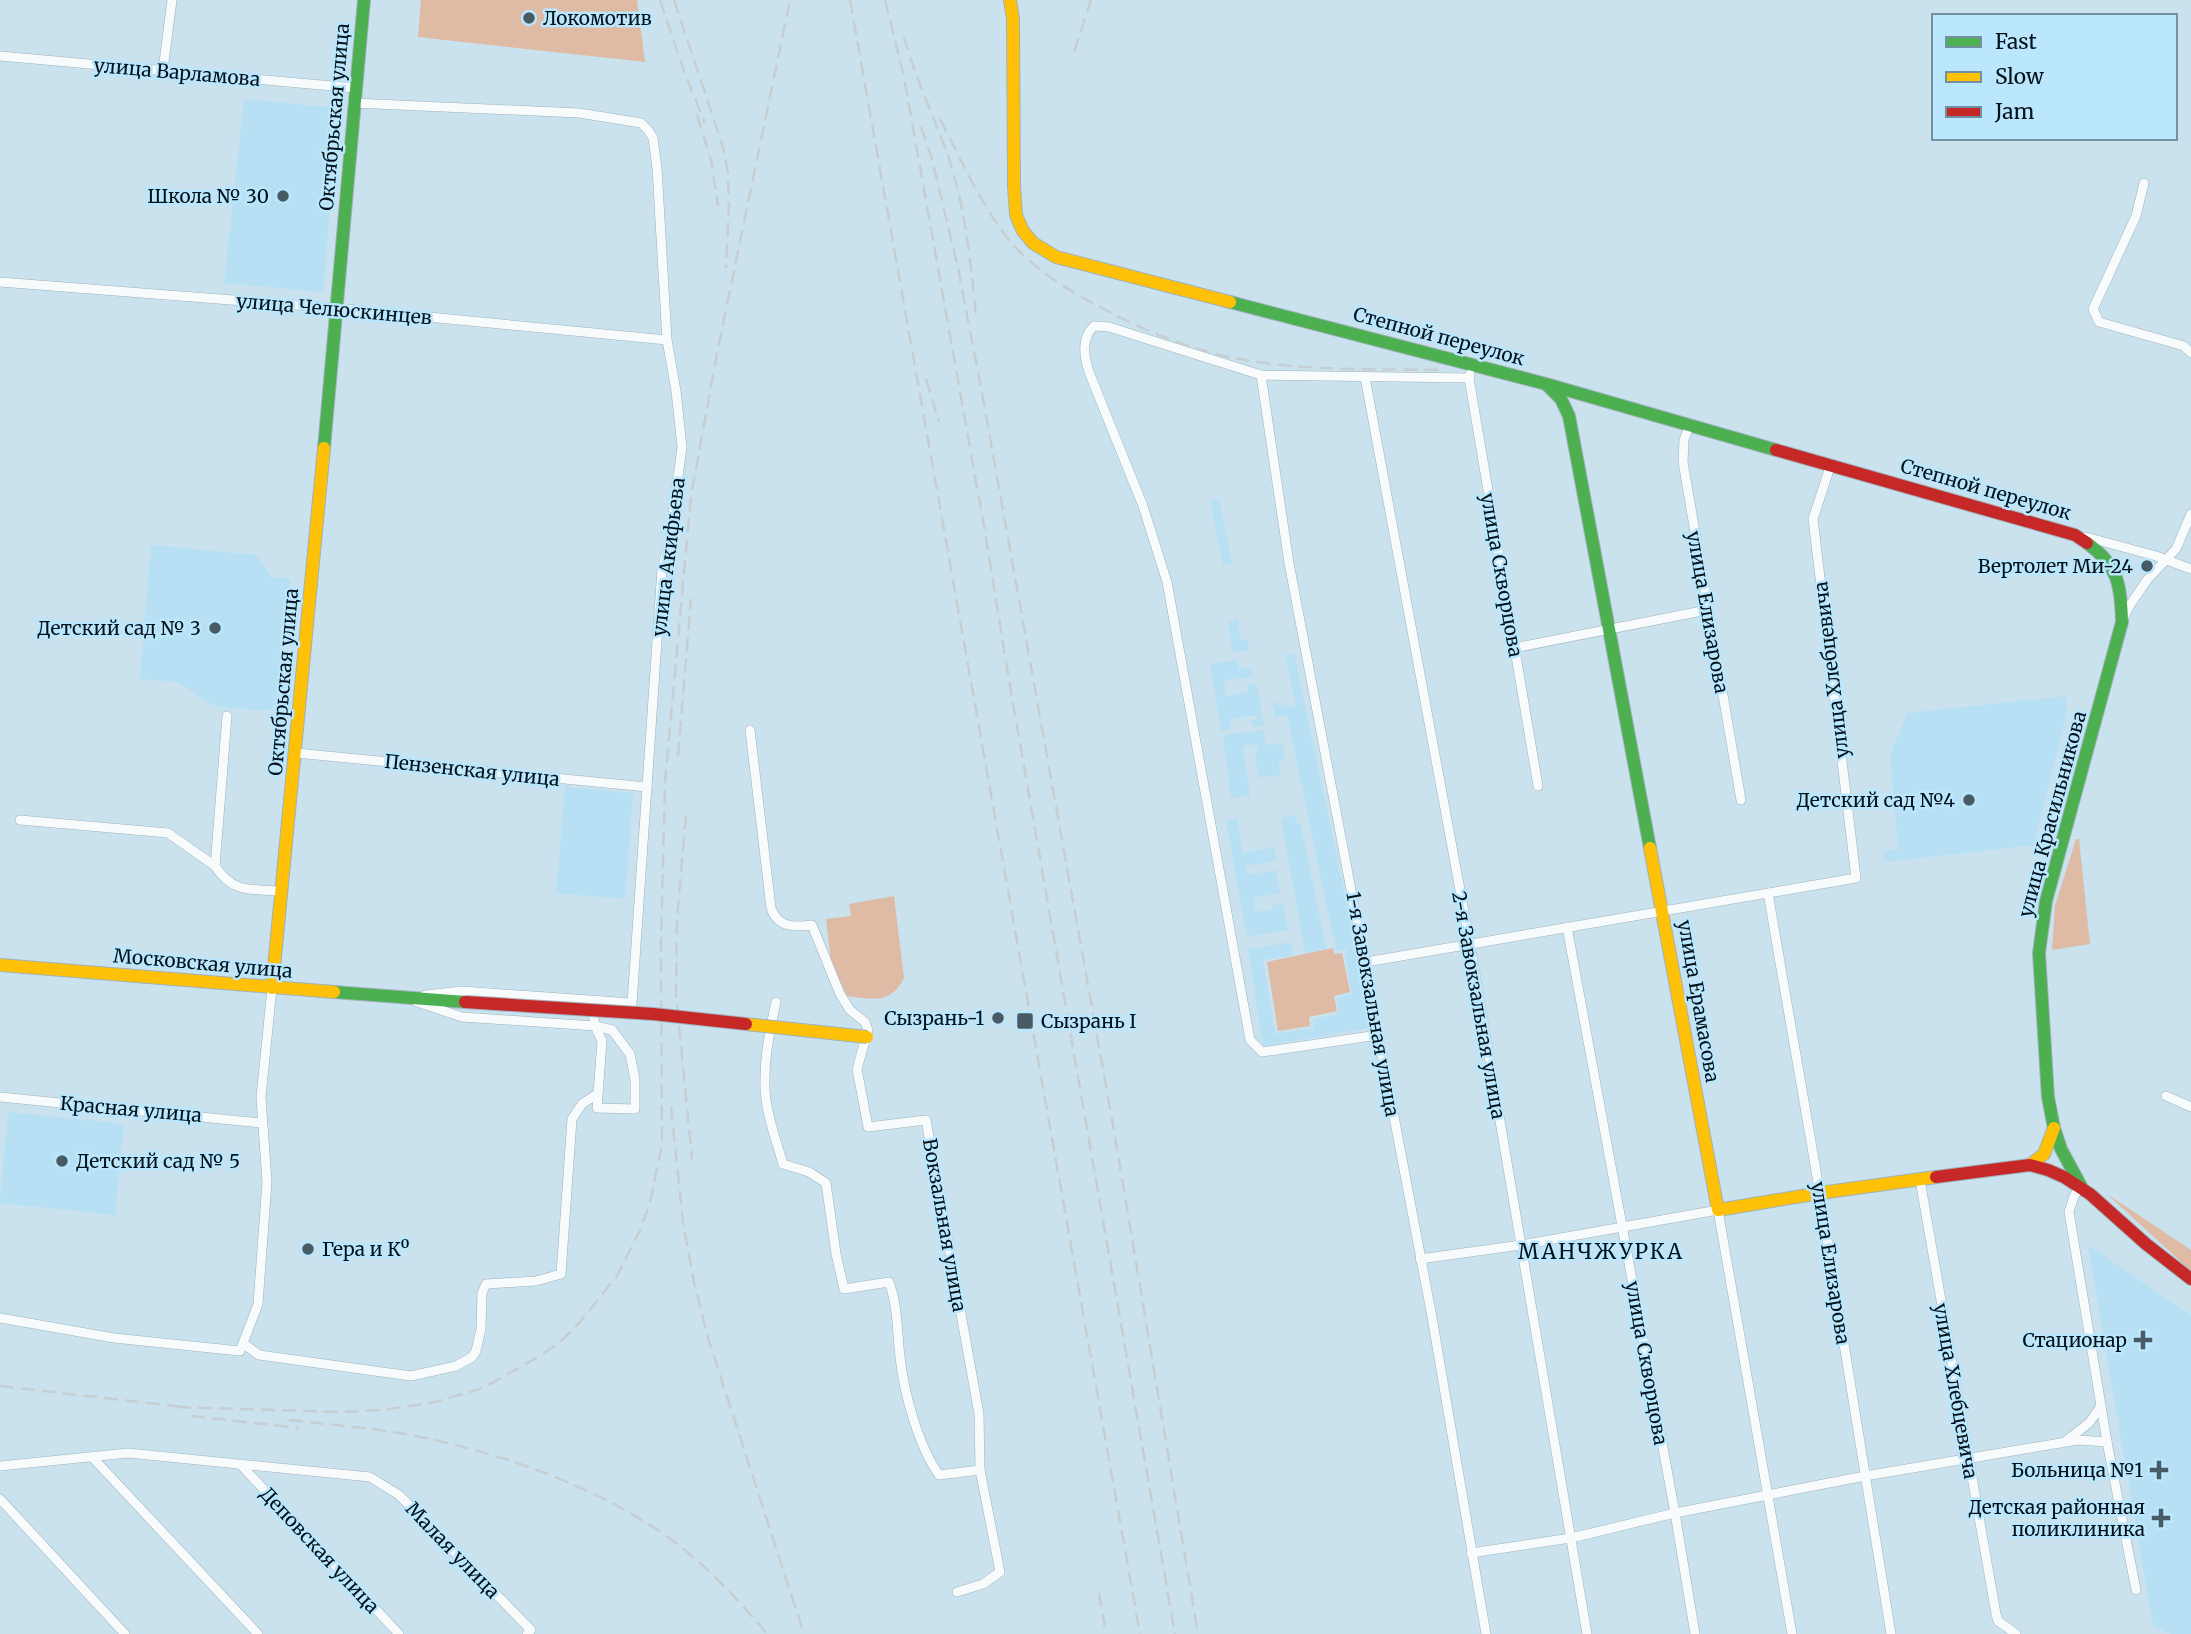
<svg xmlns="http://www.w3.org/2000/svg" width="2191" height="1634" viewBox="0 0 2191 1634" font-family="Merriweather,serif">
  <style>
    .built { fill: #b8e0f4 }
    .green { fill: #dfbba5 }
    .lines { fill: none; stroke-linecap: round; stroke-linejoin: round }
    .street-casing { stroke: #9fb2bb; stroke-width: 10 }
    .fast-casing { stroke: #9fb2bb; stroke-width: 14 }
    .slow-casing { stroke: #9fb2bb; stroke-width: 14 }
    .jam-casing { stroke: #9fb2bb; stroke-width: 14 }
    .street { stroke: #f7fbfc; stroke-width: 9 }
    .fast { stroke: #4caf50; stroke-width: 12 }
    .slow { stroke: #ffc107; stroke-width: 12 }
    .jam { stroke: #c62828; stroke-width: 12 }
    .rail { stroke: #c7ced2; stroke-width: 2.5; stroke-dasharray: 14 7; stroke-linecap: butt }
    .slow-bridge-casing { stroke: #9fb2bb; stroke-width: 14; stroke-linecap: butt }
    .jam-bridge-casing { stroke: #9fb2bb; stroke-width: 14; stroke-linecap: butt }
    .slow-bridge { stroke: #ffc107; stroke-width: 12 }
    .jam-bridge { stroke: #c62828; stroke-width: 12 }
    .poi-dot { fill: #485a64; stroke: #bae7fd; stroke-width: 2.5 }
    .labels { text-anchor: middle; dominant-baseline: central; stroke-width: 5; stroke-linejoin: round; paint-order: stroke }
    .poi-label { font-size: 19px; fill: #031119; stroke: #bae7fd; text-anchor: end }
    .street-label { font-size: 19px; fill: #031119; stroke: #bae7fd }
    .neighbourhood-label { font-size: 21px; letter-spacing: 2px; fill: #031119; stroke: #bae7fd }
  </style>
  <rect width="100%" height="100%" fill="#c9e2ee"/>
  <g class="built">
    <polygon points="244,99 339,108 323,292 224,283"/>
    <polygon points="1219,499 1232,563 1223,565 1210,501"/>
    <polygon points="151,545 256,555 271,577 291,579 278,709 255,710 215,706 176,682 142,679 140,676"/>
    <polygon points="1238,620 1240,640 1248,640 1249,650 1232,652 1228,622"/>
    <polygon points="1294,653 1357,952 1370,1028 1263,1046 1248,949 1291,942 1293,955 1263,960 1275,1034 1314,1028 1313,1019 1339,1014 1337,998 1352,994 1345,955 1347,954 1346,949 1336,951 1287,715 1275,717 1272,703 1277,702 1278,705 1286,704 1287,708 1296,706 1285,655"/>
    <polygon points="1237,660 1239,669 1251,667 1253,676 1224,681 1226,696 1248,692 1247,685 1257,684 1264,725 1252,727 1251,720 1257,719 1256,715 1230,719 1231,729 1221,731 1210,664"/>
    <polygon points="2066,696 2067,713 2034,845 1885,862 1884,851 1898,849 1890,755 1907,713"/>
    <polygon points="1264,730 1266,745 1276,743 1277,746 1283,745 1285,760 1279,761 1280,775 1258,778 1255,752 1258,751 1258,744 1243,746 1250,796 1231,798 1223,735"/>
    <polygon points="565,787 633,793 625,899 556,893"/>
    <polygon points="1295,815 1297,824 1301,825 1326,949 1305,953 1281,818"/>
    <polygon points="1237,819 1243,853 1274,847 1276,861 1246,866 1248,875 1276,870 1280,893 1253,898 1255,912 1273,909 1272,904 1283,903 1288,930 1247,937 1226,821"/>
    <polygon points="8,1112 124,1124 115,1215 0,1203"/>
    <polygon points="2088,1245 2191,1315 2191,1634 2171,1634 2153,1625"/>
  </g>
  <g class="green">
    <polygon points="421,0 637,0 645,62 418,37"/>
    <polygon points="2076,839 2079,839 2090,944 2052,950 2055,906"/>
    <path d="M894 896 904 978C890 1005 873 999 847 996L831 961 826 919 851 916 849 904Z"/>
    <polygon points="1333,948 1334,954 1342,953 1350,992 1334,996 1337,1011 1309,1017 1310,1026 1278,1031 1267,962"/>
    <polygon points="2107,1194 2191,1250 2191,1271"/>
  </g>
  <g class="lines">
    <defs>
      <g id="street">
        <polyline points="0,56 355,88"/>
        <polyline points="163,70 172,0"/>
        <polyline points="353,103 579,113 635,122 641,123 648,130 653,138 657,168 667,340 676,391 682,447 669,544 662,569 632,1003 462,991 425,995"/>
        <polyline points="2144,183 2136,216 2093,309 2099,322 2184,346 2191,353"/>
        <polyline points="0,282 335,308 667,340"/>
        <polyline points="1470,374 1469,378 1538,786"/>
        <polyline points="1261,375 1289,563 1432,1317 1486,1634"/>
        <polyline points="1365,377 1470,944 1587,1634"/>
        <polyline points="1690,424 1684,440 1683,462 1741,800"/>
        <polyline points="2086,537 2156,556 2191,569"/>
        <polyline points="2124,617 2130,605 2147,580 2176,549 2191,514"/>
        <polyline points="1514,648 1707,610"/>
        <path d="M227 716 215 866C233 894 252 889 282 891"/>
        <path d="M750 730 771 908C778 928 794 927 812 925L840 994 850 1010 865 1022 868 1030 857 1069 868 1127 926 1120 979 1414 980 1470 1000 1572 983 1584 957 1592"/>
        <polyline points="296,753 647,787"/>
        <polyline points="20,820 168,833 215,866"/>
        <polyline points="1768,893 1815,1165 1891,1634"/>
        <polyline points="1567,927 1675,1513 1695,1634"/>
        <polyline points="1366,962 1856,878 1813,519 1831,464"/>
        <polyline points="417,1002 462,1017 595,1026 602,1041 597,1108 635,1109 635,1079 630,1054 612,1030 595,1026 592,1004"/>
        <path d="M776 1002C769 1034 762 1068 766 1100 769 1122 777 1143 783 1164L809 1172 826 1183 836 1254 844 1289 889 1282C898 1306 897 1332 900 1357 904 1393 918 1445 939 1475L980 1470"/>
        <path d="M1378 1035 1262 1052 1250 1040 1167 582 1143 506 1089 372C1084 356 1081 338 1094 326L1109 327 1261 375 1469 378"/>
        <polyline points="2166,1096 2191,1107"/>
        <polyline points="0,1097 262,1123"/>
        <polyline points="1920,1180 1996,1614 1998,1621 2016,1634"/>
        <polyline points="2081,1186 2074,1196 2069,1212 2107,1442 2136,1590"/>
        <polyline points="1420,1259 1521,1245 1718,1210 1792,1634"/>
        <polyline points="0,1318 114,1338 240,1351 258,1304 267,1182 261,1097 272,988"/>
        <polyline points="244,1344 259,1355 411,1376 456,1366 472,1357 476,1351 481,1329 482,1293 486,1284 536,1281 561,1274 572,1119 582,1104 597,1094"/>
        <polyline points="2067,1440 2089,1423 2101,1406"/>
        <polyline points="92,1457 258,1634"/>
        <polyline points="241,1465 399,1634"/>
        <polyline points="0,1466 128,1453 370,1477 399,1495 531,1630 527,1634"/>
        <polyline points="0,1499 125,1634"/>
        <polyline points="1471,1553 1571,1538 1675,1513 1865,1476 2078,1440 2107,1442"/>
      </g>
      <g id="fast">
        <polyline points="1230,302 1546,384 1776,450"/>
        <polyline points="1547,385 1561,399 1569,416 1650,848"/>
        <polyline points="324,448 364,0"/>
        <polyline points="334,992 465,1002"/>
        <path d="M2081 1186 2061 1149 2054 1128 2048 1097 2039 953 2046 901 2122 622C2121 585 2118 565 2087 543"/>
      </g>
      <g id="slow">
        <polyline points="1010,0 1013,19 1014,186 1016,215 1023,231 1033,243 1056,257 1230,302"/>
        <polyline points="1650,848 1718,1210 1820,1193 1936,1177"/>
        <polyline points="0,965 334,992"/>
        <polyline points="272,988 324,448"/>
        <polyline points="2030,1165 2044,1154 2054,1128"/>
      </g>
      <g id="jam">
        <polyline points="1776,450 2075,535 2087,543"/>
        <polyline points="1936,1177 2030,1165 2048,1170 2064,1177 2090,1194 2146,1244 2191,1279"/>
      </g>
    </defs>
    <use href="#street" class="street-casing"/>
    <use href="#fast" class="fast-casing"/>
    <use href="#slow" class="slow-casing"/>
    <use href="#jam" class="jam-casing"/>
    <use href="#street" class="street"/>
    <use href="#fast" class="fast"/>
    <use href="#slow" class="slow"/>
    <use href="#jam" class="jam"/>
    <g class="rail">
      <polyline points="660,0 685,74 705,123"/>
      <polyline points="674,0 723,147 728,173 729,206 726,268"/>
      <polyline points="850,0 1140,1634"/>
      <polyline points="885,0 904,77 986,538 1009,680 1175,1634"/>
      <path d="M904 37C915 77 933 114 947 153 965 205 971 262 976 317"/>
      <polyline points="1074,52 1091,0"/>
      <polyline points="697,115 711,160 718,206"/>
      <path d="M940 119C964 164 984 214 1019 251 1043 275 1072 292 1102 308 1148 333 1199 353 1251 361 1314 371 1378 369 1441 370"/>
      <polyline points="921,127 932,159 958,268 984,404 1113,1125 1198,1634"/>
      <polyline points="926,379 939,422"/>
      <polyline points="678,756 691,599"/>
      <polyline points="686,816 677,919 676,994 692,1159"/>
      <polyline points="671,1107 683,1223 694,1282 708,1338 804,1634"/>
      <polyline points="0,1386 184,1407"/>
      <polyline points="177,1407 342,1412 381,1410 431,1403 483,1388 538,1357 560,1342 579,1323 617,1276 640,1230 650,1203 662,1144 661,942 665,782 691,496 718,348 790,0"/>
      <polyline points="191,1416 299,1428"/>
      <path d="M289 1420C331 1425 374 1428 416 1436 504 1454 599 1487 672 1540 708 1567 739 1600 767 1634"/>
      <polyline points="1099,1593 1106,1634"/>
    </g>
    <defs>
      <polyline id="slow-bridge" points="746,1024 867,1037"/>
      <polyline id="jam-bridge" points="465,1002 653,1014 746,1024"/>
    </defs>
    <use href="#slow-bridge" class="slow-bridge-casing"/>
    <use href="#jam-bridge" class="jam-bridge-casing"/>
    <use href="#slow-bridge" class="slow-bridge"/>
    <use href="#jam-bridge" class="jam-bridge"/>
  </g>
  <g class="poi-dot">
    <circle cx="529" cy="18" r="7"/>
    <circle cx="283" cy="196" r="7"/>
    <circle cx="2147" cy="566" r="7"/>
    <circle cx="215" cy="628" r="7"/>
    <circle cx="1969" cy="800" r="7"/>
    <circle cx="998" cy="1018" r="7"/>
    <rect x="1016" y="1012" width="18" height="18" rx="3.5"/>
    <circle cx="62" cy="1161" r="7"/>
    <circle cx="308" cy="1249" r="7"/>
    <path d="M2139.5 1329.5h7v7h7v7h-7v7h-7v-7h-7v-7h7z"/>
    <path d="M2155.5 1459.5h7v7h7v7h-7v7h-7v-7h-7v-7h7z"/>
    <path d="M2157.5 1507.5h7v7h7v7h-7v7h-7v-7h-7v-7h7z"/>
  </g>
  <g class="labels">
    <g class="poi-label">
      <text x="543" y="18" text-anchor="start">Локомотив</text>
      <text x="269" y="196">Школа № 30</text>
      <text x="2133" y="566">Вертолет Ми-24</text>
      <text x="201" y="628">Детский сад № 3</text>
      <text x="1955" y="800">Детский сад №4</text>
      <text x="984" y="1018">Сызрань-1</text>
      <text x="1041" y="1021" text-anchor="start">Сызрань I</text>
      <text x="76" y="1161" text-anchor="start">Детский сад № 5</text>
      <text x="322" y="1249" text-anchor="start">Гера и К⁰</text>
      <text x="2127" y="1340">Стационар</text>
      <text x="2143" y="1470">Больница №1</text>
      <text x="2145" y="1507">Детская районная<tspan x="2145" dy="22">поликлиника</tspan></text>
    </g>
    <g class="street-label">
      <text transform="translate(177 72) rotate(5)">улица Варламова</text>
      <text transform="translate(334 117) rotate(-85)">Октябрьская улица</text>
      <text transform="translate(334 309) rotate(5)">улица Челюскинцев</text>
      <text transform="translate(1439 336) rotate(15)">Степной переулок</text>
      <text transform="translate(1986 489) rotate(16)">Степной переулок</text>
      <text transform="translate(668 557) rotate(-83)">улица Акифьева</text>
      <text transform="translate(1502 575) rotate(80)">улица Скворцова</text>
      <text transform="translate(1708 612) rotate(80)">улица Елизарова</text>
      <text transform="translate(1831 670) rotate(-97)">улица Хлебцевича</text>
      <text transform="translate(283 682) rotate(-85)">Октябрьская улица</text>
      <text transform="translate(472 770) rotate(6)">Пензенская улица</text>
      <text transform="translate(2052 814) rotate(-75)">улица Красильникова</text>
      <text transform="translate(203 963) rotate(5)">Московская улица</text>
      <text transform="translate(1699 1001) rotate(80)">улица Ерамасова</text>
      <text transform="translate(1373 1004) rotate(80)">1-я Завокзальная улица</text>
      <text transform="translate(1479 1005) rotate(80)">2-я Завокзальная улица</text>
      <text transform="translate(131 1109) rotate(5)">Красная улица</text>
      <text transform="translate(945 1225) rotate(80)">Вокзальная улица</text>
      <text transform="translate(1831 1263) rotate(81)">улица Елизарова</text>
      <text transform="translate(1647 1363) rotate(80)">улица Скворцова</text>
      <text transform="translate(1956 1391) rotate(80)">улица Хлебцевича</text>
      <text transform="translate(320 1550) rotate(47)">Деповская улица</text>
      <text transform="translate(453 1550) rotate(46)">Малая улица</text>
    </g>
    <g class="neighbourhood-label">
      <text x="1601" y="1251">МАНЧЖУРКА</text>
    </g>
  </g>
  <rect x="1932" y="14" width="245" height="126" fill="#bae7fd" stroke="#7191a2" stroke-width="2"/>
  <rect x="1946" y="37" width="35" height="10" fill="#4caf50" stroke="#7191a2" stroke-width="2"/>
  <text x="1995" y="49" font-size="21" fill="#031119">Fast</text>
  <rect x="1946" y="72" width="35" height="10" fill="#ffc107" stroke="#7191a2" stroke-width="2"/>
  <text x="1995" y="84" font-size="21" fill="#031119">Slow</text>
  <rect x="1946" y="107" width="35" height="10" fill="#c62828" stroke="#7191a2" stroke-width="2"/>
  <text x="1995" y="119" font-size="21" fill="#031119">Jam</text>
</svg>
